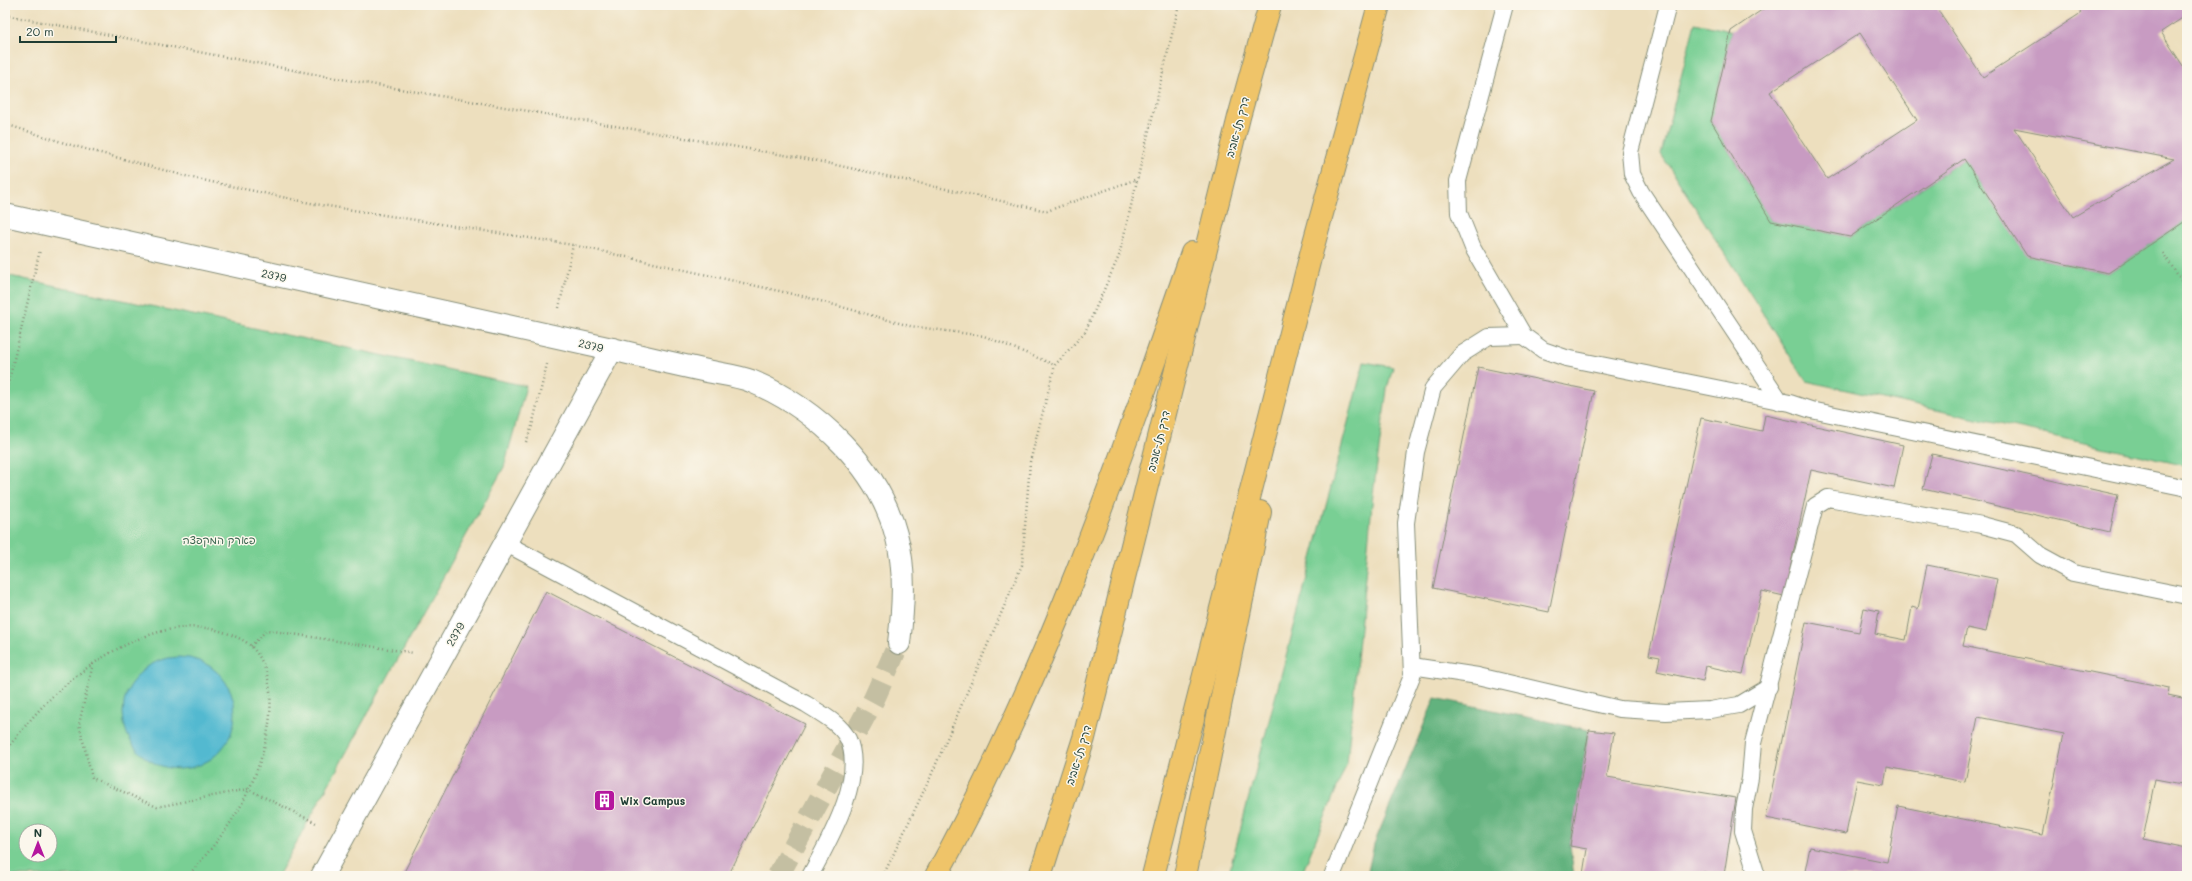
<svg xmlns="http://www.w3.org/2000/svg" width="2192" height="881" viewBox="0 0 2192 881" font-family="Mali,'Playpen Sans Hebrew',sans-serif">
  <style>
    .green { fill: #79cf94; stroke: #4c8664; fill-rule: evenodd }
    .forest { fill: #62b27e; stroke: #407859 }
    .water { fill: #52b9d0; stroke: #387b82 }
    .building { fill: #c89bc2; fill-rule: evenodd }
    .lines { fill: none; stroke-linecap: round; stroke-linejoin: round }
    .street-tunnel { stroke: #c4bfa2; stroke-width: 22; stroke-dasharray: 22 11; stroke-linecap: butt }
    .lane-casing { stroke: #868e79; stroke-width: 18 }
    .street-casing { stroke: #868e79; stroke-width: 24 }
    .highway-casing { stroke: #868e79; stroke-width: 24 }
    .path { stroke: #868e79; stroke-width: 2.5; stroke-dasharray: 1 3; stroke-linecap: butt }
    .lane { stroke: #fff; stroke-width: 16 }
    .street { stroke: #fff; stroke-width: 22 }
    .highway { stroke: #efc469; stroke-width: 22 }
    .labels { text-anchor: middle; dominant-baseline: central; stroke-width: 3; stroke-linejoin: round; paint-order: stroke }
    .street-label { font-size: 11px; fill: #1f3d34; stroke: #fbf7ec }
    .park-label { font-size: 11px; fill: #36624c; stroke: #fbf7ec }
    .poi-label { font-size: 11px; font-weight: bold; fill: #1f3d34; stroke: #fbf7ec; text-anchor: start }
  </style>
  <rect width="100%" height="100%" fill="#fbf7ec"/>
  <filter id="ink" filterUnits="userSpaceOnUse"><feTurbulence type="fractalNoise" baseFrequency=".025" numOctaves="2"/><feDisplacementMap in="SourceGraphic" scale="8" xChannelSelector="R" yChannelSelector="G"/><feConvolveMatrix kernelMatrix="1 2 1 2 8 2 1 2 1" color-interpolation-filters="sRGB"/></filter>
  <filter id="wash" filterUnits="userSpaceOnUse"><feTurbulence type="fractalNoise" baseFrequency=".012" numOctaves="4" result="noise"/><feDisplacementMap in="SourceGraphic" scale="16" xChannelSelector="R" yChannelSelector="G"/><feGaussianBlur stdDeviation="0.9" result="paint"/><feColorMatrix in="noise" values="0 0 0 0 0 0 0 0 0 0 0 0 0 0 0 0 0 1.4 0 .05"/><feComposite in="paint" operator="in"/></filter>
  <g filter="url(#wash)">
    <rect width="100%" height="100%" fill="#eddfbe"/>
    <g class="green">
      <polygon points="1695,23 1731,31 1711,121 1771,221 1850,237 1964,159 2028,256 2108,273 2187,220 2187,466 1806,381 1661,154"/>
      <path d="M5 275 526 386 504 467 278 876H5ZM26 831H50V855H26Z"/>
      <polygon points="1364,362 1393,367 1387,389 1373,494 1347,763 1301,876 1228,876"/>
    </g>
    <polygon class="forest" points="1435,698 1589,730 1570,846 1574,876 1367,876 1374,844"/>
    <circle class="water" cx="179" cy="713" r="56"/>
    <g id="blocks">
      <g class="building">
        <path d="M1769 5H1935L1983 77 2081 13 2076 5H2187V15L2161 32 2187 72V220L2108 273 2027 256 1964 159 1850 237 1771 221 1711 121 1731 31ZM1860 33 1917 120 1827 179 1770 92ZM2014 128 2174 159 2073 217Z"/>
        <polygon points="1478,367 1594,391 1549,612 1433,588"/>
        <polygon points="1765,415 1903,445 1894,488 1811,470 1784,596 1762,591 1743,674 1706,666 1703,681 1657,671 1660,657 1649,655 1701,418 1762,431"/>
        <polygon points="1932,454 2118,495 2110,532 1923,489"/>
        <polygon points="1927,565 1997,579 1986,632 1967,628 1963,646 2169,688 2168,695 2187,699 2187,785 2155,779 2143,839 2187,848 2187,876 1804,876 1810,847 1887,862 1898,806 2043,835 2064,734 1978,717 1965,782 1887,767 1884,785 1857,780 1846,834 1766,818 1806,622 1859,632 1864,608 1879,611 1875,634 1906,640 1912,607 1918,609"/>
        <polygon points="546,591 805,724 728,876 402,876"/>
        <polygon points="1589,730 1614,733 1607,777 1736,798 1724,875 1703,872 1702,876 1595,876 1583,874 1587,849 1570,846"/>
      </g>
    </g>
  </g>
  <g filter="url(#ink)">
    <use href="#blocks" fill-opacity="0" stroke="#868e79" stroke-width="1"/>
    <g class="lines">
      <polyline class="street-tunnel" points="778,876 874,699 899,643"/>
      <defs>
        <g id="lane">
          <polyline points="1505,5 1458,181 1459,213 1473,248 1524,336 1543,350 1566,358 1790,403 1811,410 2187,488"/>
          <polyline points="1668,5 1630,152 1632,174 1641,192 1781,402"/>
          <path d="M505 543 806 704C820 713 840 723 848 739 866 778 828 842 810 876"/>
          <polyline points="1412,666 1478,676 1620,709 1666,712 1710,710 1739,705 1769,687"/>
          <polyline points="1332,876 1412,676 1406,523 1416,452 1433,388 1462,354 1489,337 1524,336"/>
          <polyline points="1757,876 1743,831 1744,809 1750,778 1753,743 1815,506 1828,498 1982,525 2016,534 2040,555 2073,573 2187,596"/>
        </g>
        <g id="street">
          <polyline points="5,215 612,349 322,876"/>
          <path d="M612 349C644 357 675 364 707 371 721 374 738 376 751 381 817 409 879 467 897 538 906 572 903 609 899 643"/>
        </g>
        <g id="highway">
          <path d="M936 876C1045 678 1119 465 1192 253"/>
          <polyline points="1040,876 1084,738 1239,117 1270,5"/>
          <polyline points="1153,876 1312,250 1379,5"/>
          <polyline points="1185,876 1260,512"/>
        </g>
      </defs>
      <use href="#lane" class="lane-casing"/>
      <use href="#street" class="street-casing"/>
      <use href="#highway" class="highway-casing"/>
      <g class="path">
        <polyline points="5,15 330,77 813,160 1047,211 1137,179"/>
        <polyline points="5,124 71,145 193,178 315,204 573,245 806,297 910,326 984,336 1055,365"/>
        <polyline points="2163,253 2187,289"/>
        <polyline points="559,308 573,245"/>
        <polyline points="5,397 40,250"/>
        <polyline points="526,442 532,426 547,364"/>
        <polyline points="251,646 267,630 414,653"/>
        <polyline points="93,664 79,724 92,778 157,807 248,789 318,824"/>
        <path d="M5 751C18 735 31 718 46 703 86 662 160 613 220 631 230 634 244 639 252 647 289 688 263 767 239 809 225 833 206 855 188 876"/>
        <polyline points="883,876 930,778 1022,565 1030,462 1055,365 1085,332 1119,256 1179,5"/>
      </g>
      <use href="#lane" class="lane"/>
      <use href="#street" class="street"/>
      <use href="#highway" class="highway"/>
    </g>
  </g>
  <defs>
    <symbol id="building-square" viewBox="-11 -11 22 22"><rect x="-9" y="-9" width="18" height="18" rx="4" fill="#b5179e" stroke="#fbf7ec"/><path d="M-4-6H4V6H1V3H-1V6H-4ZM-2.5-4.3h1.7v1.8h-1.7ZM.8-4.3h1.7v1.8H.8ZM-2.5-1h1.7V.8h-1.7ZM.8-1h1.7V.8H.8Z" fill="#fff"/></symbol>
  </defs>
  <g fill-rule="evenodd">
    <use href="#building-square" x="592" y="788" width="25" height="25"/>
  </g>
  <g class="labels">
    <g class="street-label">
      <text transform="translate(1237 127) rotate(-75)">דרך תל-אביב</text>
      <text transform="translate(274 275) rotate(12)">2379</text>
      <text transform="translate(591 345) rotate(13)">2379</text>
      <text transform="translate(1158 441) rotate(-76)">דרך תל-אביב</text>
      <text transform="translate(455 634) rotate(-61)">2379</text>
      <text transform="translate(1078 755) rotate(-73)">דרך תל-אביב</text>
    </g>
    <g class="park-label">
      <text x="219" y="539">פארק המקפצה</text>
    </g>
    <g class="poi-label">
      <text x="620" y="800">Wix Campus</text>
    </g>
  </g>
  <rect width="2192" height="881" fill="none" stroke="#fbf7ec" stroke-width="20"/>
  <g transform="translate(38 843)"><circle r="19" fill="#fbf7ec" stroke="#a3ada2"/>
  <path d="M0-3L7 15L0 10L-7 15Z" fill="#b5179e"/>
  <text y="-6" font-size="11" font-weight="bold" text-anchor="middle" fill="#1f3d34">N</text>
  </g>
  <path d="M20 36v6h96v-6" fill="none" stroke="#1f3d34" stroke-width="2"/>
  <text x="26" y="36" font-size="12" fill="#1f3d34" stroke="#fbf7ec" stroke-width="3" paint-order="stroke">20 m</text>
</svg>
